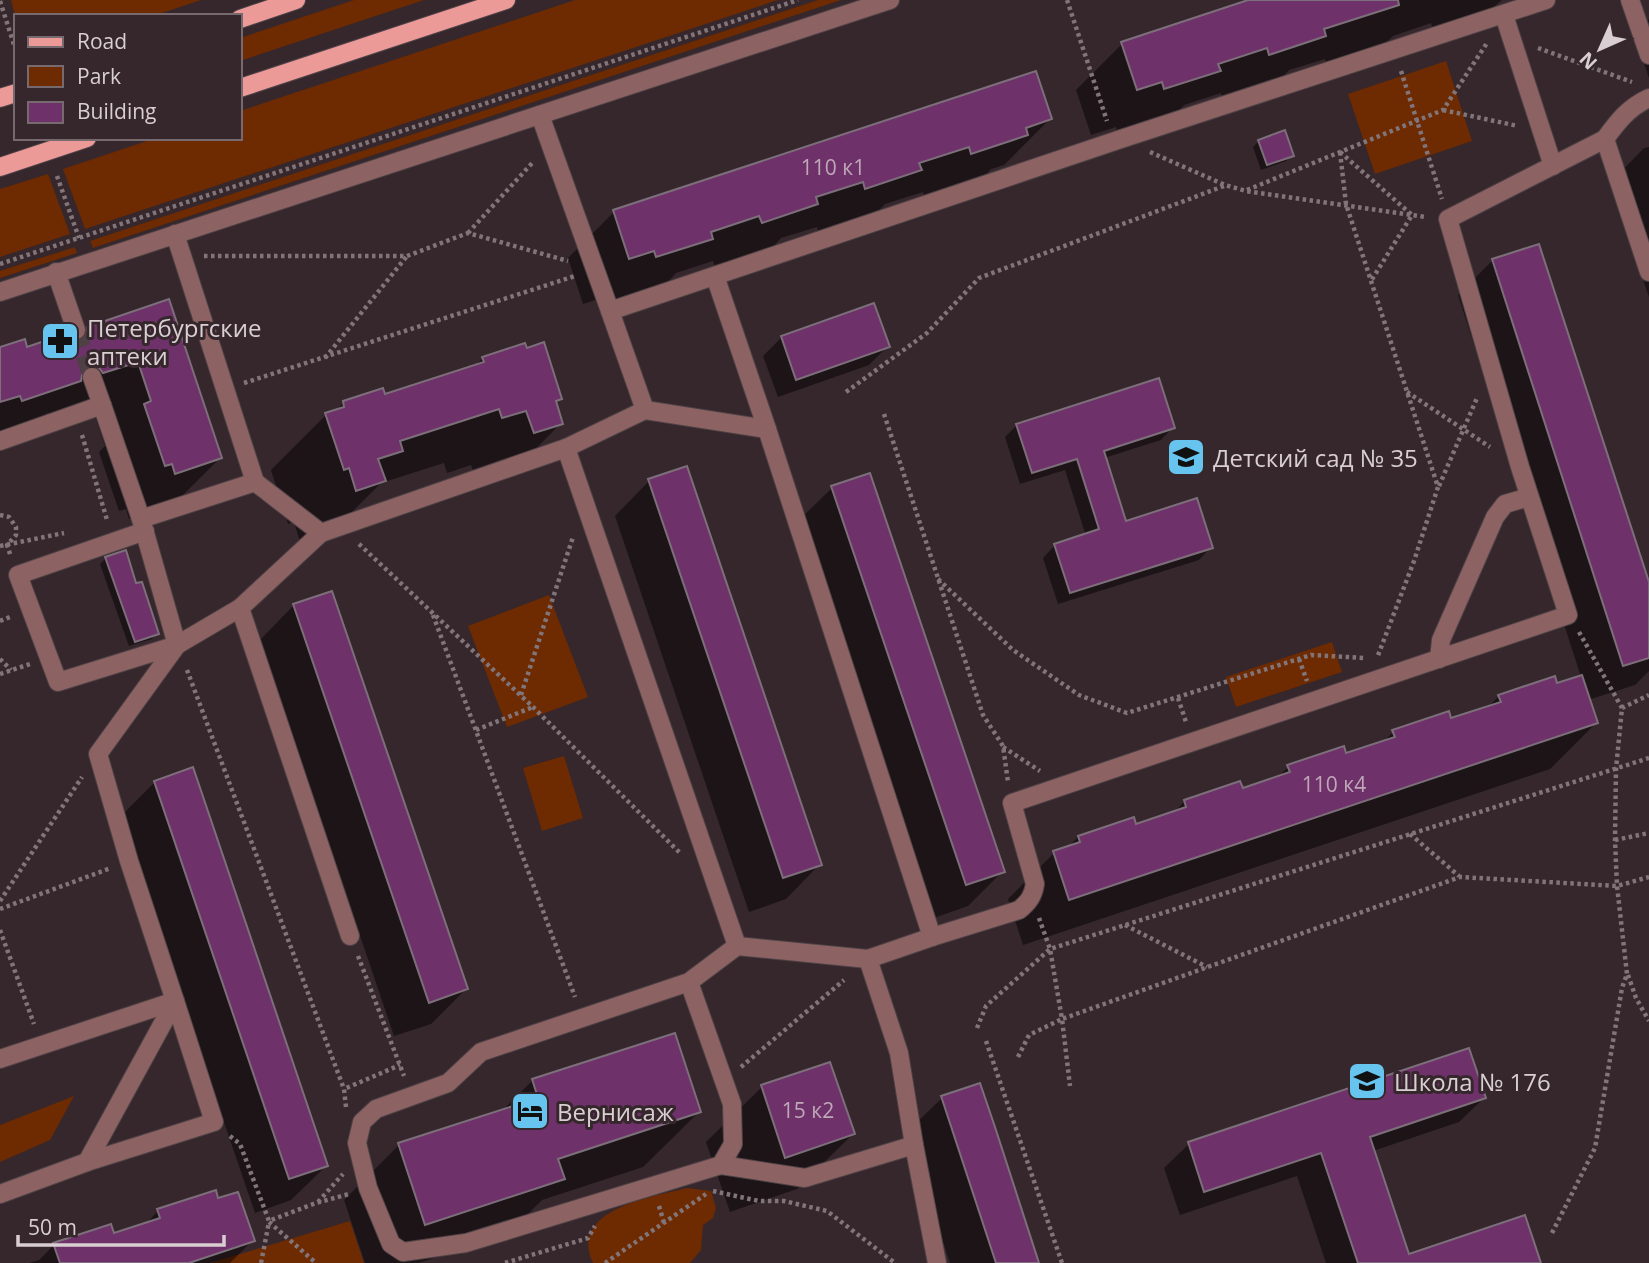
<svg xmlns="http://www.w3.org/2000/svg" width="1649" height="1263" viewBox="0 0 1649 1263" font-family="'Open Sans',sans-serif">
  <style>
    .green { fill: #6e2a00 }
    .shadow { fill: #0007 }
    .building { fill: #6f316a; stroke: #7c6f7a; stroke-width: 2 }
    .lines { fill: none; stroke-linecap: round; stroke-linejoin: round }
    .minor-tunnel { stroke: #4e4045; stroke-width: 18; stroke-dasharray: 18 9; stroke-linecap: butt }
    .minor-casing { stroke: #4f4247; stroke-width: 20 }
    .major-casing { stroke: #4f4247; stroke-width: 20 }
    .path { stroke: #817579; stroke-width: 4.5; stroke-dasharray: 3.5 3.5; stroke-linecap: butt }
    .minor { stroke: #8c6362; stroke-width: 18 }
    .major { stroke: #ec9a98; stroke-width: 18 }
    .labels { text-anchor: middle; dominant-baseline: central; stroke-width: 6; stroke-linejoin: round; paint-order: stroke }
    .number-label { font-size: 21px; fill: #bea8b8 }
    .poi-label { font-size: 24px; fill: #d9cfd2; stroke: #35272c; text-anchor: start }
  </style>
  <rect width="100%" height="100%" fill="#35272c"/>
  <g class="green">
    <polygon points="11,0 201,0 153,16 16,16 16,19"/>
    <polygon points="354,0 424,0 240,61 240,38"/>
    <polygon points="575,0 778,0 85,229 63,169 156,138 240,138 240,111"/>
    <polygon points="818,0 841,0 93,248 90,241"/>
    <polygon points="1446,61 1472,141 1375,174 1348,94"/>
    <polygon points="48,174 70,234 0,257 0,189"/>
    <polygon points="75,247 77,253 0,278 0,271"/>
    <polygon points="549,595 588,697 507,727 468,626"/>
    <polygon points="1332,642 1342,672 1236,707 1226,677"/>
    <polygon points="564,756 583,818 542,831 523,768"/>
    <polygon points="74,1096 50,1140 0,1162 0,1125"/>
    <path d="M687 1188 711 1191 716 1208 713 1218 703 1225 701 1250 690 1263H593C568 1209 652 1197 687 1188Z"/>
    <polygon points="350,1221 364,1263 210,1263"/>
  </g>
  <g class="shadow">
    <polygon points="1254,0 1502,0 1488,12 1433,30 1431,23 1393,36 1381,47 1327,65 1325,59 1289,70 1278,82 1223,100 1221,93 1184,105 1173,116 1118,134 1116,127 1091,135 1076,90 1122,44"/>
    <polygon points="1649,19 1649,78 1634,34"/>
    <polygon points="1050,119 1004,165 991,169 980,181 925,199 923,192 885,204 873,216 819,234 817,227 781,238 770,250 715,268 713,261 676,273 665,285 610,303 608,296 583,304 568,258 614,212"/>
    <polygon points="1259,141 1292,155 1286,161 1261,170 1253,147"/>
    <polygon points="1649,147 1649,297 1610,183 1644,148"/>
    <polygon points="1493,260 1649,587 1649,671 1635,685 1588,700 1596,723 1550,769 1023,945 1008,899 1054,853 1067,848 1078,837 1135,826 1173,813 1185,801 1242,790 1277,778 1288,767 1345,755 1382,743 1393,732 1450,720 1487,708 1499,696 1556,685 1581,677 1458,295"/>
    <polygon points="168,301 220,458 174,504 129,519 126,509 119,511 99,452 105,446 92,407 53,414 47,413 33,426 0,438 0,349 26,349 68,341 74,342 88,328"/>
    <polygon points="782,337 888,346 869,365 778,397 763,356"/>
    <polygon points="483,358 560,399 555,404 561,423 506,479 479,487 471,465 447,473 444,463 381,483 328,536 301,545 294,522 288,524 271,470 326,415 335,412 343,403 384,396 473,368"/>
    <polygon points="1017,425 1173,427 1161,440 1104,458 1125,523 1211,547 1199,560 1058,604 1043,558 1055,545 1086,536 1065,470 1020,484 1005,437"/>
    <polygon points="868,475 1003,871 968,906 931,919 797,522 832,488"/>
    <polygon points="649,481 820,864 786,899 749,912 615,516"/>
    <polygon points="106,558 135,586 157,633 152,639 129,646 100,564"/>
    <polygon points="294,605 466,989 431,1024 394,1036 260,640"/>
    <polygon points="155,782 326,1166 291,1200 255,1213 120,817"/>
    <polygon points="829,1064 853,1134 797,1189 730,1212 706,1142 762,1087"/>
    <polygon points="533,1080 699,1112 643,1167 542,1200 508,1234 418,1263 365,1263 344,1200 399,1145 502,1111"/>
    <polygon points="942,1098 1038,1263 950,1263 907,1132"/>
    <polygon points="1484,1098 1459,1122 1373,1151 1408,1256 1539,1263 1326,1263 1297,1176 1180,1215 1164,1168 1189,1144"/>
    <polygon points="158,1211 253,1240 230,1263 29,1263 39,1260 54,1245 113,1235 145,1225"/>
  </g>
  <g class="building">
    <polygon points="1248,0 1398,0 1399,5 1324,29 1326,36 1269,55 1267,48 1218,64 1221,71 1164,89 1162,82 1137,90 1121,42"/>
    <polygon points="1036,71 1052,119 1026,128 1028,135 971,154 969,147 919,163 922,170 865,189 863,182 816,197 818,204 762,223 759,216 711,232 713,239 656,257 654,251 629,259 613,210"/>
    <polygon points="1285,130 1294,156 1267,165 1258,140"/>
    <polygon points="1539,244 1649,582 1649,658 1623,666 1492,259"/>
    <polygon points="169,299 222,458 175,474 172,464 165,466 144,404 151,401 138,362 103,373 99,368 89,366 83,370 81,381 22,401 20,396 0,402 0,347 25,339 27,347 65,334 69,339 79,341 85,337 87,327"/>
    <polygon points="874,303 890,347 796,380 781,336"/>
    <polygon points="544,342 562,399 556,401 563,424 534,433 526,411 502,418 499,409 400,441 403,451 378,459 386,481 356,491 349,468 344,470 325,413 344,407 343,401 383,388 385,394 484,362 482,357 525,343 527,348"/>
    <polygon points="1159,378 1175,428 1104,451 1126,521 1197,498 1213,548 1070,593 1054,544 1099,529 1077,459 1032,473 1016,424"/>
    <polygon points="687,466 822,865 783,878 648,479"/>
    <polygon points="870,473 1005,872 966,885 831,486"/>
    <polygon points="126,550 136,583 142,582 159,634 135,642 105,557"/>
    <polygon points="332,591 468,989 429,1003 293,604"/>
    <polygon points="1582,675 1598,723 1069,900 1053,851 1080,842 1078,836 1134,817 1136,824 1186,807 1184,800 1240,781 1243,788 1290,772 1287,765 1344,746 1346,753 1395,737 1392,730 1449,711 1451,718 1501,702 1498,695 1555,676 1557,683"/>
    <polygon points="193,767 328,1166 289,1179 154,781"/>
    <polygon points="675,1033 701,1112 558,1159 565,1179 425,1225 398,1143 538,1098 532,1079"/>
    <polygon points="1469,1048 1486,1098 1370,1137 1409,1254 1525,1215 1541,1263 1358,1263 1321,1153 1204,1192 1188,1142"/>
    <polygon points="830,1062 855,1134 785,1158 761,1085"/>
    <polygon points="980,1083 995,1127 1039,1263 996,1263 941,1096"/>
    <polygon points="216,1190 218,1198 238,1192 255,1241 189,1263 60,1263 53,1243 111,1224 114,1233 160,1218 157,1209"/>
  </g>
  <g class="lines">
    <polyline class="minor-tunnel" points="76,330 92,377"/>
    <defs>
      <g id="minor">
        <polyline points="1630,0 1649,55"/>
        <polyline points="1504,15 1553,166"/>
        <path d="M1649 98C1629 107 1618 121 1605 139L1649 272"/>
        <polyline points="540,115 610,311 1121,139 1546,0"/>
        <polyline points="175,234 255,482"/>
        <polyline points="56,272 76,330"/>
        <polyline points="715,276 767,429"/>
        <polyline points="0,292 890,0"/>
        <polyline points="92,377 102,405"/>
        <path d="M645 410 767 429 932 937 1019 910C1029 902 1033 896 1035 884L1012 803 1568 615 1520 467 1448 219 1605 139"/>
        <polyline points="0,441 102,405 141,519 255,482 321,533 566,448 645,410 610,311"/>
        <polyline points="566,448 737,946 868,959 932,937"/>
        <polyline points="141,519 177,645 58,682 18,575 145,531"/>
        <polyline points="321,533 240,608 350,936"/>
        <polyline points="1439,659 1441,640 1495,517 1505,504 1529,497"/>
        <polyline points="868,959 899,1053 914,1145 937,1263"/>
        <polyline points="689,982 732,1104 733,1144 721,1165 466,1243 403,1252 391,1244 368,1188 357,1143 362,1122 376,1109 448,1083 481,1052 689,982 737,946"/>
        <polyline points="0,1059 175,1001 214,1122 87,1162"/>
        <polyline points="721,1165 805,1178 914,1145"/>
        <polyline points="0,1194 87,1162 175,1001 129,861 98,754 177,645 240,608"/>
      </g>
      <g id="major">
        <polyline points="240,19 296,0"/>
        <polyline points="240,88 506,0"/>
        <polyline points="0,98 16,93"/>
        <polyline points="0,167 87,138"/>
      </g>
    </defs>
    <use href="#minor" class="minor-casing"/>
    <use href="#major" class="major-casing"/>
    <g class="path">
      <polyline points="1067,0 1107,121"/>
      <polyline points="0,1 16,51"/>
      <polyline points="1538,48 1632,82"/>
      <polyline points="1401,71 1442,199"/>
      <polyline points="1443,110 1518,126"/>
      <polyline points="1150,152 1225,185 1246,191 1426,217"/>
      <polyline points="1340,152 1346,204 1438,487 1414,561 1377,658"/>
      <polyline points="1340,152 1412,215 1371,281"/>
      <polyline points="57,176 79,238"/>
      <polyline points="1247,190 1443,110 1487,43"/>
      <polyline points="468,233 534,161"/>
      <polyline points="204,256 407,256 468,233 568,261"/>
      <polyline points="0,264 798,0"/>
      <polyline points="325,358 407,256"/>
      <polyline points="244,383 575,276"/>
      <polyline points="846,392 927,333 979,278 1224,186"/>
      <polyline points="1407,392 1490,447"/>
      <polyline points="884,414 983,715 1003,746 1008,782"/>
      <polyline points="82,435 107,520"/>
      <polyline points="1439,486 1477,398"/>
      <polyline points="0,515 9,517 16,527 16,535 7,545 11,557"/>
      <polyline points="359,544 533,707 680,853"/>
      <polyline points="0,546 64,533"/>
      <polyline points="938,579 1013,650 1079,695 1127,713 1311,655 1365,658"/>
      <polyline points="433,615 575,997"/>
      <polyline points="0,621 10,617"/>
      <polyline points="1579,632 1622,708"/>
      <polyline points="0,659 11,670"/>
      <polyline points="1299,659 1307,681"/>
      <polyline points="187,670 344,1089"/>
      <polyline points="0,674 30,664"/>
      <polyline points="521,695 573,537"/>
      <polyline points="1178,698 1186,722"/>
      <polyline points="476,730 533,707"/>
      <polyline points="1003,747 1040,771"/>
      <polyline points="1410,834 1459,876"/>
      <polyline points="1615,840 1649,833"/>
      <polyline points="0,901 82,777"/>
      <polyline points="0,909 111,868"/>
      <polyline points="1039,918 1050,949 1062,1019 1460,877 1617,886 1649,877"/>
      <polyline points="1125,925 1207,967"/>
      <polyline points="0,930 34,1024"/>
      <polyline points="358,956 404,1076"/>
      <polyline points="1628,975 1636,998 1649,1021"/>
      <polyline points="977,1028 986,1006 1050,949 1649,758"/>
      <polyline points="986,1041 1062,1263"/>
      <polyline points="1018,1057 1029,1035 1062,1019 1070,1086"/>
      <polyline points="741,1067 844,980"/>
      <polyline points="346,1107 344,1089 400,1065"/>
      <polyline points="230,1136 240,1144 269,1221 316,1203 349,1194"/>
      <polyline points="713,1191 759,1201 784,1201 827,1211 895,1263"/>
      <polyline points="318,1202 343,1174"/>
      <polyline points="659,1206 664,1223"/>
      <polyline points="269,1222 316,1263"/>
      <polyline points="1552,1233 1595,1148 1622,988 1627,974 1617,886 1615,840 1616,769 1622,708 1649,695"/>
      <polyline points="261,1263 269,1222"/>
      <polyline points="505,1263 588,1238 595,1226"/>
      <polyline points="605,1263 706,1194"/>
    </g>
    <use href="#minor" class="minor"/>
    <use href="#major" class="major"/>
  </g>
  <defs>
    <symbol id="pharmacy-square" viewBox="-11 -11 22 22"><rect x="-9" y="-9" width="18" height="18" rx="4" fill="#67c4ef" stroke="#35272c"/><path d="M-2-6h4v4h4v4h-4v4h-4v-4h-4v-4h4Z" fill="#111"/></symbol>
    <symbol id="school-square" viewBox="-11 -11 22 22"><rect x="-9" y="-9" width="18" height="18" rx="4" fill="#67c4ef" stroke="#35272c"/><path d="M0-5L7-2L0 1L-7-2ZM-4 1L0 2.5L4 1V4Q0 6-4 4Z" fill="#111"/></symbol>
    <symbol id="hotel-square" viewBox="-11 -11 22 22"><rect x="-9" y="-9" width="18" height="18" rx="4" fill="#67c4ef" stroke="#35272c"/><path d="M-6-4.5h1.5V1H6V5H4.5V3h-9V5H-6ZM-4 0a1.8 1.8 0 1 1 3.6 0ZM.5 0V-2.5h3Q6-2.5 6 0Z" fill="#111"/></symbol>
  </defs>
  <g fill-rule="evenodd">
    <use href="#pharmacy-square" x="38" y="319" width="44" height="44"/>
    <use href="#school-square" x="1164" y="435" width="44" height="44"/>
    <use href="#school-square" x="1345" y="1059" width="44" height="44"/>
    <use href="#hotel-square" x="508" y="1089" width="44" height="44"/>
  </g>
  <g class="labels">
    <g class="number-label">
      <text x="833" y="167">110 к1</text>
      <text x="1334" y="784">110 к4</text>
      <text x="808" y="1110">15 к2</text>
    </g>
    <g class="poi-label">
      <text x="87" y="327">Петербургские<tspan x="87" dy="28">аптеки</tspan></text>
      <text x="1213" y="457">Детский сад № 35</text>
      <text x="1394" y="1081">Школа № 176</text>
      <text x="557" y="1111">Вернисаж</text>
    </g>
  </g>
  <rect x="14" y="14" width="228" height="126" fill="#35272c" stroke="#776a6e" stroke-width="2"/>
  <rect x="28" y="37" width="35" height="10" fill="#ec9a98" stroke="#776a6e" stroke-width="2"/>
  <text x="77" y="49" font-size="21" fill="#d9cfd2">Road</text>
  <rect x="28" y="66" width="35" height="21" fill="#6e2a00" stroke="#776a6e" stroke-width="2"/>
  <text x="77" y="84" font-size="21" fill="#d9cfd2">Park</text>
  <rect x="28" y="102" width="35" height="21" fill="#6f316a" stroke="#776a6e" stroke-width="2"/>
  <text x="77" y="119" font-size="21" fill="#d9cfd2">Building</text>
  <g transform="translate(1600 49) rotate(225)" stroke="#35272c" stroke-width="5" paint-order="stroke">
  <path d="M0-5L12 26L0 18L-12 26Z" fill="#d9cfd2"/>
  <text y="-10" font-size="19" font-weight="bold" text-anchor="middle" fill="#d9cfd2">N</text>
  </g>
  <path d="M18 1235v10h206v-10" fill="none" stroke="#d9cfd2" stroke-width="3.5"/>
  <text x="28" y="1235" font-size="21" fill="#d9cfd2" stroke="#35272c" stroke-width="5" paint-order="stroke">50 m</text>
</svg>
